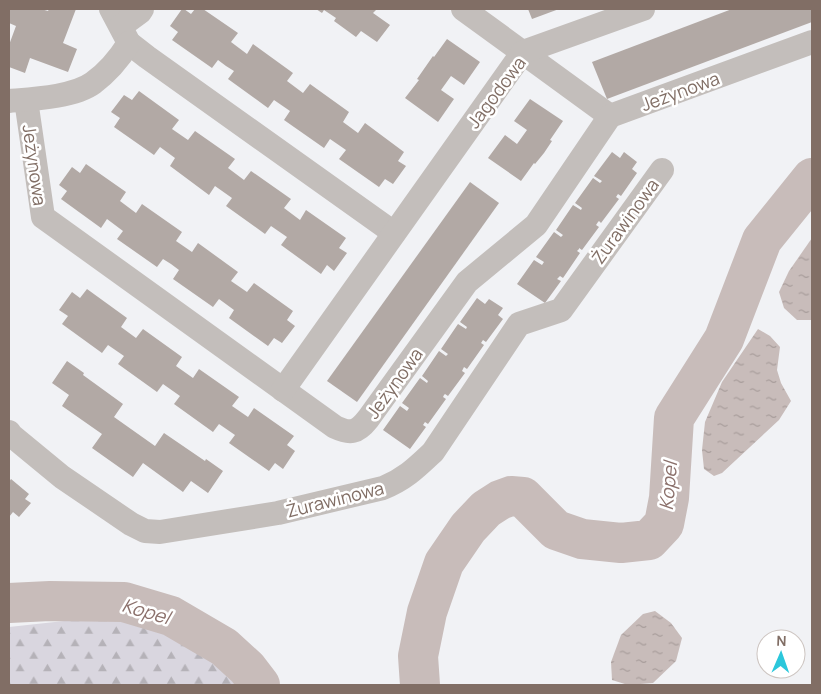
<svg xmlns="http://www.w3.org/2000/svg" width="821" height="694" viewBox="0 0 821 694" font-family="Manrope,sans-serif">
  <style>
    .forest { fill: url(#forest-firs) }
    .water { fill: url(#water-ripples) }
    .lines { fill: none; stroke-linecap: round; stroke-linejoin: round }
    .river { stroke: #c8bcba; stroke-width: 40 }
    .building { fill: #b2a9a5 }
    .minor { stroke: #c3bebb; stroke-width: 24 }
    .labels { text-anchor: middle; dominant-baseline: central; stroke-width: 5; stroke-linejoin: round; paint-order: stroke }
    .street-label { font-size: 18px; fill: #816e65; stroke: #fff }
    .water-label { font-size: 19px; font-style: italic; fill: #8b706b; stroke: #fff }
  </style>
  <defs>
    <pattern id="forest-firs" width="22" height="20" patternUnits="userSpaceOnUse" patternTransform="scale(1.25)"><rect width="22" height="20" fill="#d9d6df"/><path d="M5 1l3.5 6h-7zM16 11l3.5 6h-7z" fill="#b5b2b8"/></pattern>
    <pattern id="water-ripples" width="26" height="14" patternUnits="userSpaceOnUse" patternTransform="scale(1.25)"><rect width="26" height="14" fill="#c8bcba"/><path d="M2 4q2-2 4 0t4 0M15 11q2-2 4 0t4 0" fill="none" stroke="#a89d9b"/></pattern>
  </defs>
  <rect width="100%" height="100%" fill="#f1f2f5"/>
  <polygon class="forest" points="137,613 235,662 241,685 9,685 9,627"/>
  <g class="water">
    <polygon points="812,238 812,320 797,320 784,308 779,292 789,271"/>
    <polygon points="758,329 770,336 780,347 777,370 781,383 791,401 779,420 722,473 714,476 704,469 702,450 705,422 722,382"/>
    <polygon points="655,611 671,623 682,638 676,661 653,683 628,685 612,680 611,662 621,635 643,614"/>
  </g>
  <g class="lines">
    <g class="river">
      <polyline points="9,603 50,601 124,602 171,616 224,647 247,668 260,685"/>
      <polyline points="420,685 418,656 427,612 444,563 468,528 486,509 500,500 511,496 523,497 556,530 582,539 621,543 649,540 664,524 669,498 674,418 724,339 762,240 812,178"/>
    </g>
  </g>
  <g class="building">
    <polygon points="9,9 41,9 48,11 49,9 76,9 63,43 77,49 68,72 30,58 25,73 9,67 9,45 16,26 9,23"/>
    <polygon points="182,9 184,9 191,14 195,9 203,9 238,33 231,42 247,54 253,44 293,73 287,81 303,93 310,84 349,112 343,122 358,133 365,123 404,152 398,161 406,166 393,184 385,179 379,187 339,159 346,150 330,139 324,148 284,120 290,111 274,100 268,108 228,79 234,71 226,66 218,60 212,68 172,40 178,32 170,26"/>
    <polygon points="316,9 377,9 373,13 390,25 377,42 361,31 356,37 334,21 336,18 324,10 322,13"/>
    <polygon points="528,9 559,9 532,19"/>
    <polygon points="732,9 812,9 812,22 607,99 592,62"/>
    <polygon points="447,39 480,62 464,85 451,76 441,90 454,99 438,122 405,98 419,80 417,79 433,56 434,57"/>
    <polygon points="139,91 179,120 172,129 188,140 195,131 235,159 228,168 244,180 251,171 291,199 284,208 300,220 306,210 346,238 339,248 347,253 334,271 327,265 321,274 281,245 287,237 271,226 265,234 226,206 232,198 215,186 209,195 170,166 175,158 160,147 154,155 114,127 120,118 111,112 124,95 132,100"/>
    <polygon points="530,99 563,121 550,140 552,141 544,153 535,164 534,163 521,181 488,158 505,135 517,144 527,130 514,121"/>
    <polygon points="612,152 620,158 624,152 637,162 632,169 637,173 621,196 618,194 616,197 619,199 601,223 599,221 598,222 596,225 599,227 582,250 579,248 579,249 577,251 580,253 563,278 560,276 557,279 561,281 545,303 517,284 534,260 542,265 544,262 536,257 554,232 561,237 563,235 556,230 573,205 581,210 582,208 575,203 593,178 600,183 602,181 594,176"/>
    <polygon points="86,164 126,192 120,201 136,213 142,204 182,232 176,241 192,252 198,243 238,272 231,281 247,292 254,283 293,311 287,320 295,326 282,343 274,338 268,346 229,318 234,310 219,299 213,307 173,279 179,270 171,264 163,259 157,267 117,239 123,231 107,219 101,228 61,199 67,191 59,185 72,167 80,173"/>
    <polygon points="470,182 499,203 357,402 327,381"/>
    <polygon points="87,289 127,318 121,327 136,338 143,329 182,357 176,366 193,378 199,369 239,397 232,406 248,417 254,408 294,436 287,445 295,451 283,469 275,463 269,471 229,443 235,435 219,424 213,432 174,404 180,396 163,384 157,392 118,364 124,356 108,345 102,353 62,324 68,316 59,310 72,292 80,298"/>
    <polygon points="477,298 485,304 489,299 503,308 498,315 503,319 486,342 483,340 481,343 484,345 467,369 464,367 462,371 465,373 448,396 445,394 444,395 443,397 446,399 428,424 425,422 423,425 426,427 410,449 383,430 400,406 407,411 409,408 402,403 420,378 427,383 428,381 422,376 439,351 446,356 448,354 441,349 458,324 466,329 467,327 460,322"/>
    <polygon points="67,361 84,373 83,375 123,404 114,417 155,446 164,433 205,461 206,459 223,471 208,493 191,481 183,492 143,463 133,477 92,448 102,434 62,406 69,395 52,383"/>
    <polygon points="11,479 29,494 25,499 31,503 19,517 13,512 9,517 9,482"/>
  </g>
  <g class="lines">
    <g class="minor">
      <polyline points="111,9 129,43 147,57 394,233"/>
      <polyline points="463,9 610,116"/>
      <polyline points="121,26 140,12 142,9"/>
      <path d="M26 100 43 217 335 427C350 434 357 433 368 419L467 282 536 225 610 116 812 42"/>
      <path d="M9 101C32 99 74 97 93 83 108 72 119 59 129 43"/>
      <polyline points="283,390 523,52 643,9"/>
      <path d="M9 432 11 435 62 477 131 524 145 531 160 532 278 513 383 488C405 479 416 468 433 452L519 324 561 310 662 170"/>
    </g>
  </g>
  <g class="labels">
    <g class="street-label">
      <text transform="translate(680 91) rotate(-20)">Jeżynowa</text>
      <text transform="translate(496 92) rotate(-53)">Jagodowa</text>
      <text transform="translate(35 165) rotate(82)">Jeżynowa</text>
      <text transform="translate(625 221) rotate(-54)">Żurawinowa</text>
      <text transform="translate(394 383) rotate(-54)">Jeżynowa</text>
      <text transform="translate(335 499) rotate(-14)">Żurawinowa</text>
    </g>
    <g class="water-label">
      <text transform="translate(668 486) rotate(-85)">Kopel</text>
      <text transform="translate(146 611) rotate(16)">Kopel</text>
    </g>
  </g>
  <rect width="821" height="694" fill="none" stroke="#816e65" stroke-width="20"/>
  <g transform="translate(781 654) rotate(2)"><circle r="24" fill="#ffffff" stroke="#cdc5c1"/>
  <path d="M0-4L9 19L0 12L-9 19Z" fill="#2bc7db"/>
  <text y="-8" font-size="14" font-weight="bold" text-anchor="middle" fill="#816e65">N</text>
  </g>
</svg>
